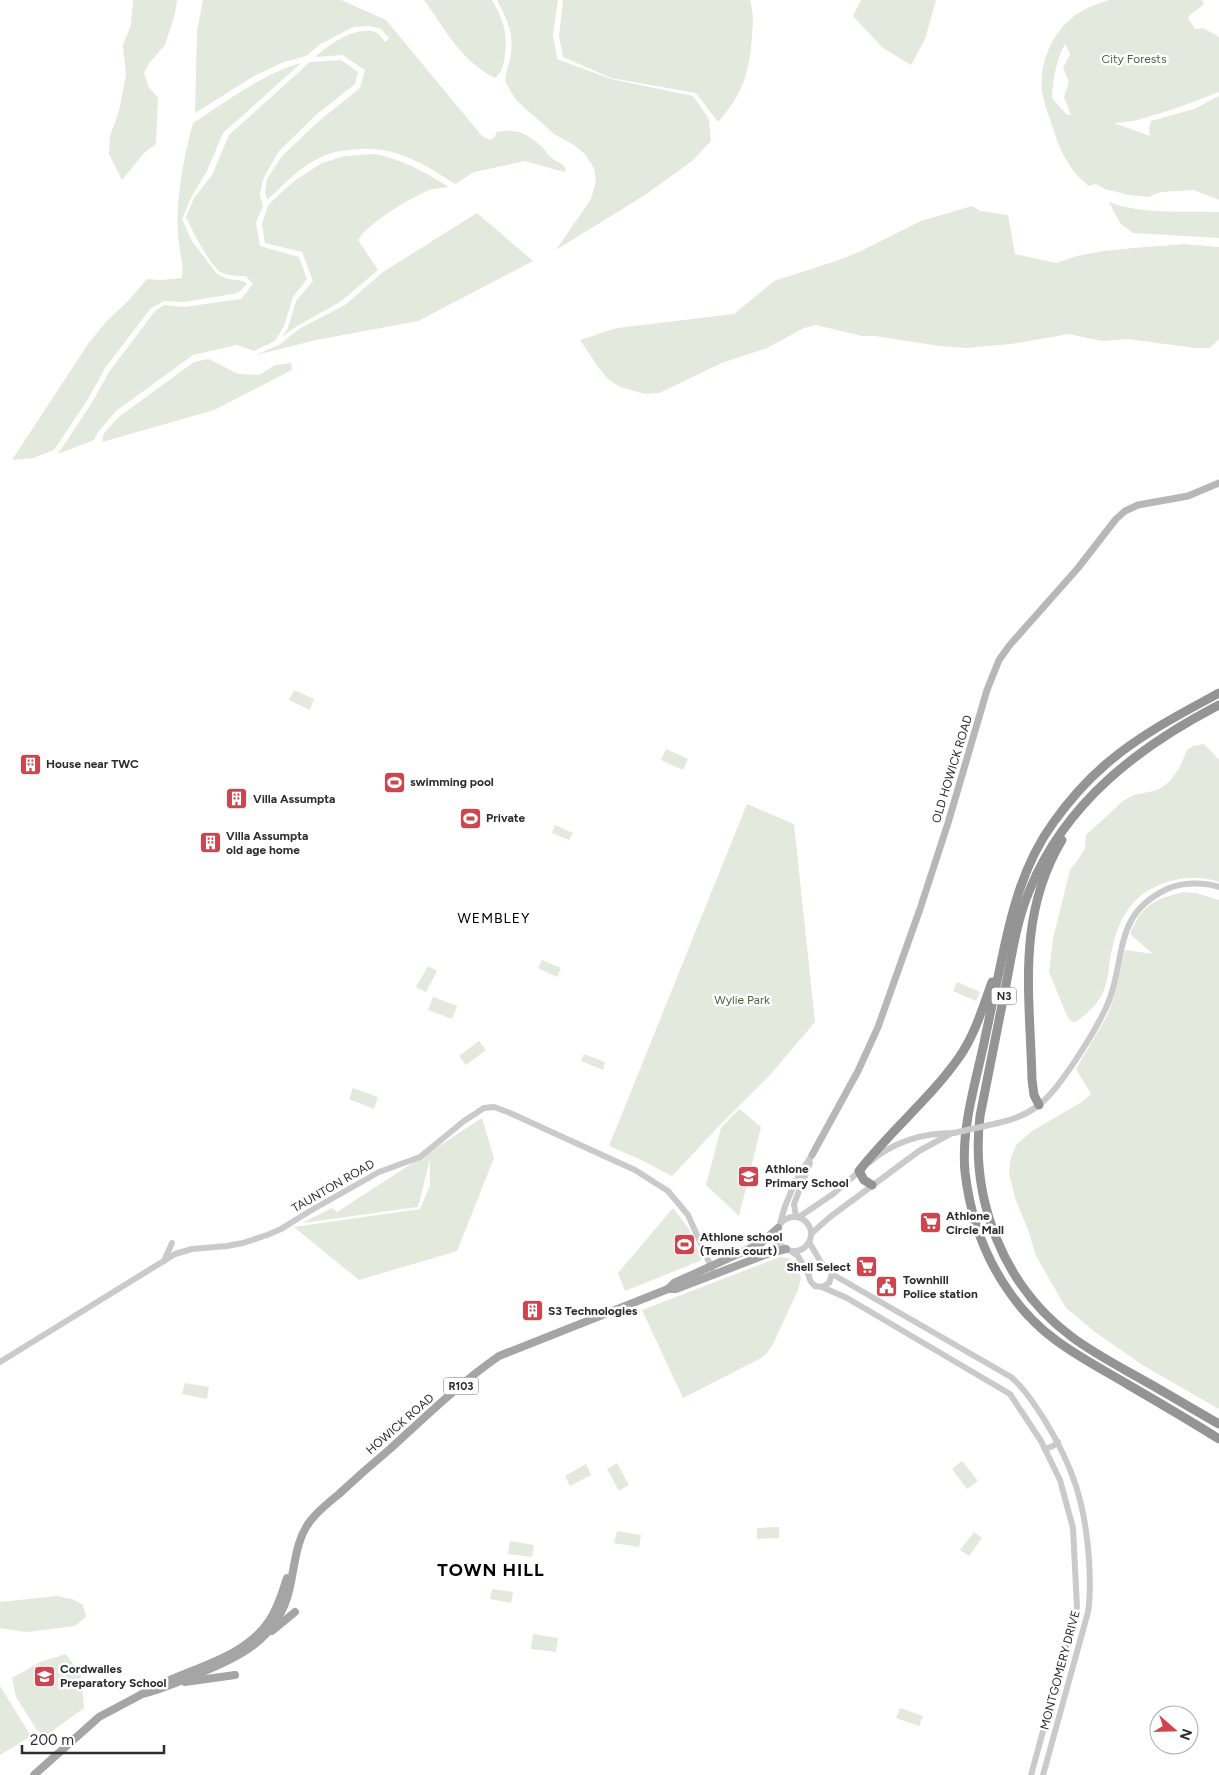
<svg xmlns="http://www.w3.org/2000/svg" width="1219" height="1775" viewBox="0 0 1219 1775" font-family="Figtree,sans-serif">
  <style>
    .green { fill: #e3e9dd; fill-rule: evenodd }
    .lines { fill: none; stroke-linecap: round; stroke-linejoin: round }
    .tertiary { stroke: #cacaca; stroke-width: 6 }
    .secondary { stroke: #b7b7b7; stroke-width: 7 }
    .primary { stroke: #a5a5a5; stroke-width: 8 }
    .motorway { stroke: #949494; stroke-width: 9 }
    .tertiary-bridge { stroke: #cacaca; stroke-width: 6 }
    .labels { text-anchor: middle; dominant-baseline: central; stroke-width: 5; stroke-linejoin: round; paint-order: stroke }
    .shield { fill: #fff; stroke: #6c6c6c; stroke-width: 1 }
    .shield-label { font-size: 11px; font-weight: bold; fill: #2d2d2d }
    .park-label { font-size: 12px; fill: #516440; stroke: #fff }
    .poi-label { font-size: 12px; font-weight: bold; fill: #2d2d2d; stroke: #fff; text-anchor: start }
    .street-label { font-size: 12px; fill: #2d2d2d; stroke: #fff }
    .neighbourhood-label { font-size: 14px; letter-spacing: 1px; fill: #000; stroke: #fff }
    .district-label { font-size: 18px; font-weight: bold; letter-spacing: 1px; fill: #000; stroke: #fff }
  </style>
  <rect width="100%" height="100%" fill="#fff"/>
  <g class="green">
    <polygon points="133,0 177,0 175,14 165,45 150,62 144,73 148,86 158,98 156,144 144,153 122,180 109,154 110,136 119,111 126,75 123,45 131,25"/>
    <path d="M203 0H341L386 20 482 136 490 140 494 138 497 132C517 128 528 134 543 148 546 151 548 155 551 157 556 163 562 162 566 169L564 172 525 161 474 172 455 184C424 164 397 147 359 149 347 150 333 151 321 157 300 167 284 184 267 200L265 192 267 179 282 156 320 120 360 88 365 70 342 55 315 57C327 46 359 23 377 33 380 35 383 39 385 42L389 38 381 29 370 26 353 27 319 45 306 56 284 62 254 76 195 113 197 31Z"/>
    <path d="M424 0H492C504 21 509 36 504 61 502 69 501 73 495 78 461 61 446 30 424 0Z"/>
    <path d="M497 0H558L553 34 557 59 611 79 693 96 709 119 711 141 692 161 645 195 556 250 591 199 596 181 594 168 585 154 574 145 554 134 516 100 505 81C506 71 510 62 511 53 514 33 506 17 497 0Z"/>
    <path d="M563 0H750C754 15 753 23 752 38 749 74 742 95 718 122L696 93 611 78 563 57 559 36Z"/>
    <polygon points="861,0 936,0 925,39 911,65 883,48 853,16"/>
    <path d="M1109 0H1202L1204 4 1191 14 1188 18 1195 29 1203 28 1219 37V92L1174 109 1134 121 1114 123 1150 136 1149 128 1151 121 1194 109 1219 96V200L1194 190 1160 192 1149 197 1129 195 1105 189 1096 184 1089 186C1069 171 1060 150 1053 128 1049 116 1044 104 1042 91 1039 61 1053 31 1077 14 1087 7 1098 4 1109 0ZM1065 44 1070 54 1063 68 1069 82 1064 97 1071 115 1066 114 1052 98C1053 79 1056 60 1065 44Z"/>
    <path d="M341 60 358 72 355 84 316 115 279 151 263 179 260 195 263 206 256 223 260 246 299 257 307 279 293 297 284 326 275 341 254 351 237 345 193 355 116 411 98 432 94 440 58 454 93 401 109 372 155 311 164 305 184 307 241 299 253 284 246 276C238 276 226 276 219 271 207 260 193 232 186 217L194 198 212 175 229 135 310 62Z"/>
    <path d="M301 63 223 133 207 171 192 196 182 219 192 241 217 274 228 279 243 281 247 284 238 293 184 302 164 301 151 308 105 368 88 399 54 450 33 458 12 460 88 344 106 322 128 301 147 279 162 280 182 278C184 263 179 250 178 235 176 197 183 160 193 123 227 101 262 74 301 63Z"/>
    <path d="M374 154C403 159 424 172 449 187 443 188 435 188 429 190 410 198 368 223 358 240L378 270 340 302 297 326 282 337 288 328 296 301 313 281 302 252 265 243 262 224 268 205 294 181 322 163 345 156Z"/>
    <path d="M1109 202C1141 215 1185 211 1219 212V238L1133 233 1120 223Z"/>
    <polygon points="972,206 980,211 1008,215 1015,254 1056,263 1077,256 1103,251 1134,248 1184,244 1219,247 1219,339 1210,348 1195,348 1128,339 1102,341 1069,334 1011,344 967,348 940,346 875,336 862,336 816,325 804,328 765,349 724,362 659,393 645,394 620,387 608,379 599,368 580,340 617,328 734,314 774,281 836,261 859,252 921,221"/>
    <polygon points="477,213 533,261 418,321 316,340 256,355 279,345 299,329 345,305 383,272"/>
    <polygon points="209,359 238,374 259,375 275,365 291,363 292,370 214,410 102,442 104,433 120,416 194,362"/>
    <polygon points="294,690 314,699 310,710 289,700"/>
    <path d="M1204 744 1219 760V882C1201 876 1184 877 1167 882 1134 892 1119 917 1112 949 1109 962 1109 975 1105 987 1101 1002 1088 1013 1076 1022L1071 1021 1067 1016 1049 972 1053 939 1070 870 1078 860 1085 848 1086 835 1123 801 1134 795 1158 790 1169 782 1179 769 1187 750 1193 746Z"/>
    <polygon points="666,749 688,759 683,770 661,760"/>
    <polygon points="747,804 794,824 815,1022 770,1075 720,1125 672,1176 637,1158 609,1146"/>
    <polygon points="555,825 573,833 569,840 552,833"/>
    <path d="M1183 892 1196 893 1219 900V1409L1144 1366 1095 1332 1066 1308 1036 1256 1029 1232 1015 1198 1009 1173 1011 1157 1017 1144 1032 1131 1080 1103 1091 1094 1076 1069 1107 1016 1113 1000 1125 950 1153 954 1130 934C1142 905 1153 900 1183 892Z"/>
    <polygon points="542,960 561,968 557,977 538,968"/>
    <polygon points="428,966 437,971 426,992 416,987"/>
    <polygon points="957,982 980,992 976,1001 953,991"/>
    <polygon points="433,997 457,1006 452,1019 428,1010"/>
    <polygon points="479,1041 486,1050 466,1065 459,1056"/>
    <polygon points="584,1054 605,1062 603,1070 581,1061"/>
    <polygon points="353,1088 378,1097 374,1109 349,1099"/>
    <polygon points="739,1109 761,1127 739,1216 706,1185 721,1128"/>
    <polygon points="482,1118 494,1158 457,1251 359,1280 294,1227 420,1209 430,1186 430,1159 418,1207 302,1223 332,1208 337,1212"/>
    <polygon points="673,1208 689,1229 702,1260 625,1291 618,1273"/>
    <polygon points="780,1257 789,1258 794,1263 801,1278 798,1290 773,1344 767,1353 761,1358 683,1398 642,1310"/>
    <polygon points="185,1383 209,1387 207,1399 182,1394"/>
    <polygon points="962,1461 978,1481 967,1489 952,1469"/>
    <polygon points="617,1463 629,1485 619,1491 607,1469"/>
    <polygon points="586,1464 591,1475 570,1486 565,1476"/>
    <polygon points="779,1527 779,1538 757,1539 757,1528"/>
    <polygon points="617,1531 641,1535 639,1547 614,1543"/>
    <polygon points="974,1532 982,1538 969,1556 960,1550"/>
    <polygon points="510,1541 534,1545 532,1557 508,1554"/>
    <polygon points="492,1589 513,1592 511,1603 490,1599"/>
    <polygon points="57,1596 72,1599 83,1605 86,1617 75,1626 26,1632 0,1628 0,1602"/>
    <polygon points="533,1634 558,1638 556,1652 531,1649"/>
    <polygon points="66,1654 76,1668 80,1666 84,1708 45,1736 37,1730 16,1697 12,1678 40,1662"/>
    <polygon points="0,1686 31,1736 0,1755"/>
    <polygon points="900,1708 923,1716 919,1726 896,1718"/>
  </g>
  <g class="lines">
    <g class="tertiary">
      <path d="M998 1123C1013 1120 1026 1115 1039 1105 1060 1089 1101 1023 1110 998 1126 951 1115 914 1167 889 1182 882 1204 882 1219 887"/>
      <path d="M870 1162C893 1142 923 1133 954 1133"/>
      <circle cx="794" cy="1234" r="17"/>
      <polyline points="796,1217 794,1204 810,1163"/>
      <polyline points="799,1217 833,1194 862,1169"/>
      <path d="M780 1223C786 1199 798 1175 812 1155"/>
      <polyline points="812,1233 830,1217 919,1151 950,1134"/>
      <polyline points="809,1242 822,1264"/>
      <polyline points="791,1251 798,1256 808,1274"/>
      <polyline points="164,1261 172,1243"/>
      <path d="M832 1274 1011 1377C1025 1389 1034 1404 1044 1419 1073 1466 1085 1503 1089 1559 1090 1576 1091 1594 1088 1612L1043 1775"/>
      <path d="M822 1287 829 1283 832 1274 826 1266C812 1259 802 1276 815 1286L822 1287 847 1298 1010 1394 1041 1441 1060 1480 1073 1528 1077 1607 1031 1775"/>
      <polyline points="0,1362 175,1254 192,1249 227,1246 243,1243 267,1235 281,1229 310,1211 379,1172 420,1157 464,1121 484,1108 494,1107 510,1113 635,1170 668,1191 688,1215 713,1271"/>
      <polyline points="1045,1449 1053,1446 1058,1442"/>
    </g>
    <polyline class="secondary" points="812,1155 858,1071 878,1027 920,909 948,823 987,690 999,660 1009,646 1078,568 1116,519 1125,511 1138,505 1188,496 1219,483"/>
    <g class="primary">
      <polyline points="668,1289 674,1283 760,1244 778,1228"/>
      <polyline points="272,1631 295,1612"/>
      <path d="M170 1680C204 1665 247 1654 269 1621 278 1608 282 1593 287 1578"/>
      <polyline points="185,1682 235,1675"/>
      <path d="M142 1694C160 1690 177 1682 195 1675 238 1658 277 1640 289 1591 295 1567 295 1540 311 1520 319 1510 329 1502 339 1494 355 1479 372 1464 390 1449 425 1417 460 1383 499 1356L668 1289H676L770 1253 786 1249"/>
      <polyline points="34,1775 99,1717 146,1692"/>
    </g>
    <g class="motorway">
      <path d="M1219 693C1180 714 1138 736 1105 765 1085 782 1068 802 1053 823 1024 863 1012 910 1002 958 996 986 990 1014 984 1043 975 1085 961 1129 965 1172 970 1215 985 1258 1010 1293 1042 1339 1081 1357 1127 1384 1158 1402 1189 1420 1219 1439"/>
      <path d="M1219 705C1138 747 1066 802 1030 889 1017 919 1012 953 1006 985 997 1029 989 1072 980 1116 970 1199 1003 1286 1072 1337 1096 1355 1124 1369 1150 1384 1173 1397 1196 1411 1219 1424"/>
      <path d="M1039 1105 1034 1095 1032 1080C1030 995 1016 917 1062 840"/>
      <path d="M872 1185 864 1180 859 1171C890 1131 931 1098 960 1056 975 1034 983 1007 992 982"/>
    </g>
    <polyline class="tertiary-bridge" points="954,1133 998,1123"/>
  </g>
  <defs>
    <symbol id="building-square" viewBox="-11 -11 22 22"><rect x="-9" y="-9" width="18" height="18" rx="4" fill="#d1434d" stroke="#fff"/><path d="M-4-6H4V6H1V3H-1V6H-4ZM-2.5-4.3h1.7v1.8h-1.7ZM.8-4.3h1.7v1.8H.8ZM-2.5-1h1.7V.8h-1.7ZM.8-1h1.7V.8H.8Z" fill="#fff"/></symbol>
    <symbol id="stadium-square" viewBox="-11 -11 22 22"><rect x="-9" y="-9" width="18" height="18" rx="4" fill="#d1434d" stroke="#fff"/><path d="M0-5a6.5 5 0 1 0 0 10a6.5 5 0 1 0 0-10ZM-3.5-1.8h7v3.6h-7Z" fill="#fff"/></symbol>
    <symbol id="school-square" viewBox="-11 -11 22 22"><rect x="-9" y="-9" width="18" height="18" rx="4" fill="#d1434d" stroke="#fff"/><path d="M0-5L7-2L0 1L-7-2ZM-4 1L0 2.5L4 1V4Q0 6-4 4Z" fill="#fff"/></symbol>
    <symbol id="supermarket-square" viewBox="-11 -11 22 22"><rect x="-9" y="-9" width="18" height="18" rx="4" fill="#d1434d" stroke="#fff"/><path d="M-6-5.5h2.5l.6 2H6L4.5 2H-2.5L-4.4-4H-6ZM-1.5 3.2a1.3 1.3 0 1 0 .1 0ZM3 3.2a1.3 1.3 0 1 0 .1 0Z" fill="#fff"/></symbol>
    <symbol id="civic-square" viewBox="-11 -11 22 22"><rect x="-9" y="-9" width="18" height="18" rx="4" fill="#d1434d" stroke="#fff"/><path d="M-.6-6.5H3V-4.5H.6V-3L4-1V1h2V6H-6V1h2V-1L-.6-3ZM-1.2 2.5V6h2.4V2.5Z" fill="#fff"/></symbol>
  </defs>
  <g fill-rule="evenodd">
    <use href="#building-square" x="18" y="752" width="25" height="25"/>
    <use href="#stadium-square" x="382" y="770" width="25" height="25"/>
    <use href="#building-square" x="224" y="786" width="25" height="25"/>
    <use href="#stadium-square" x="458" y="806" width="25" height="25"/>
    <use href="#building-square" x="198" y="830" width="25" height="25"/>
    <use href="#school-square" x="736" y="1164" width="25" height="25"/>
    <use href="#supermarket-square" x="918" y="1210" width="25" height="25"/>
    <use href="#stadium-square" x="672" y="1232" width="25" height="25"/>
    <use href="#supermarket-square" x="854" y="1254" width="25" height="25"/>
    <use href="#civic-square" x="874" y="1274" width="25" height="25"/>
    <use href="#building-square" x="520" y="1298" width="25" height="25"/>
    <use href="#school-square" x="32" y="1664" width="25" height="25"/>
  </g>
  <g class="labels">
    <g class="shield">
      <rect x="991.5" y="987.5" width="25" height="17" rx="4"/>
      <rect x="443.5" y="1377.5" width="35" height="17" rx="4"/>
    </g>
    <g class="shield-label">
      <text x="1004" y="996">N3</text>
      <text x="461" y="1386">R103</text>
    </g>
    <g class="park-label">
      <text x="1134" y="59">City Forests</text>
      <text x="742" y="1000">Wylie Park</text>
    </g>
    <g class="poi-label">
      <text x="46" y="764">House near TWC</text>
      <text x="410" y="782">swimming pool</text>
      <text x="253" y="799">Villa Assumpta</text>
      <text x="486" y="818">Private</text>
      <text x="226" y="836">Villa Assumpta<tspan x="226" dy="14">old age home</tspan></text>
      <text x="765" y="1169">Athlone<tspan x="765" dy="14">Primary School</tspan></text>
      <text x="946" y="1216">Athlone<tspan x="946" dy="14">Circle Mall</tspan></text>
      <text x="700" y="1237">Athlone school<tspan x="700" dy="14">(Tennis court)</tspan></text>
      <text x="851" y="1267" text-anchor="end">Shell Select</text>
      <text x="903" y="1280">Townhill<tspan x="903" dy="14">Police station</tspan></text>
      <text x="548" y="1311">S3 Technologies</text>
      <text x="60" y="1669">Cordwalles<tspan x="60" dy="14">Preparatory School</tspan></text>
    </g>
    <g class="street-label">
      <text transform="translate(952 769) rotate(-73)">OLD HOWICK ROAD</text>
      <text transform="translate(333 1186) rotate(-30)">TAUNTON ROAD</text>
      <text transform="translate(400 1424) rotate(-41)">HOWICK ROAD</text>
      <text transform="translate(1060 1670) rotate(-75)">MONTGOMERY DRIVE</text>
    </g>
    <g class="neighbourhood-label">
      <text x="494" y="918">WEMBLEY</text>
    </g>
    <g class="district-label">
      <text x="491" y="1570">TOWN HILL</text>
    </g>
  </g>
  <g transform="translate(1174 1730) rotate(110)"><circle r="24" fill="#ffffff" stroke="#ababab"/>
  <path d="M0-4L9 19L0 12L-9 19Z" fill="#d1434d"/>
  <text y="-8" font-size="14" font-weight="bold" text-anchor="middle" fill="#2d2d2d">N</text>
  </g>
  <path d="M22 1745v8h142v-8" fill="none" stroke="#2d2d2d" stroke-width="2.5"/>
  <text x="30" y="1745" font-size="15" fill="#2d2d2d" stroke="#ffffff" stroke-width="4" paint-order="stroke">200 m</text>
</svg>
